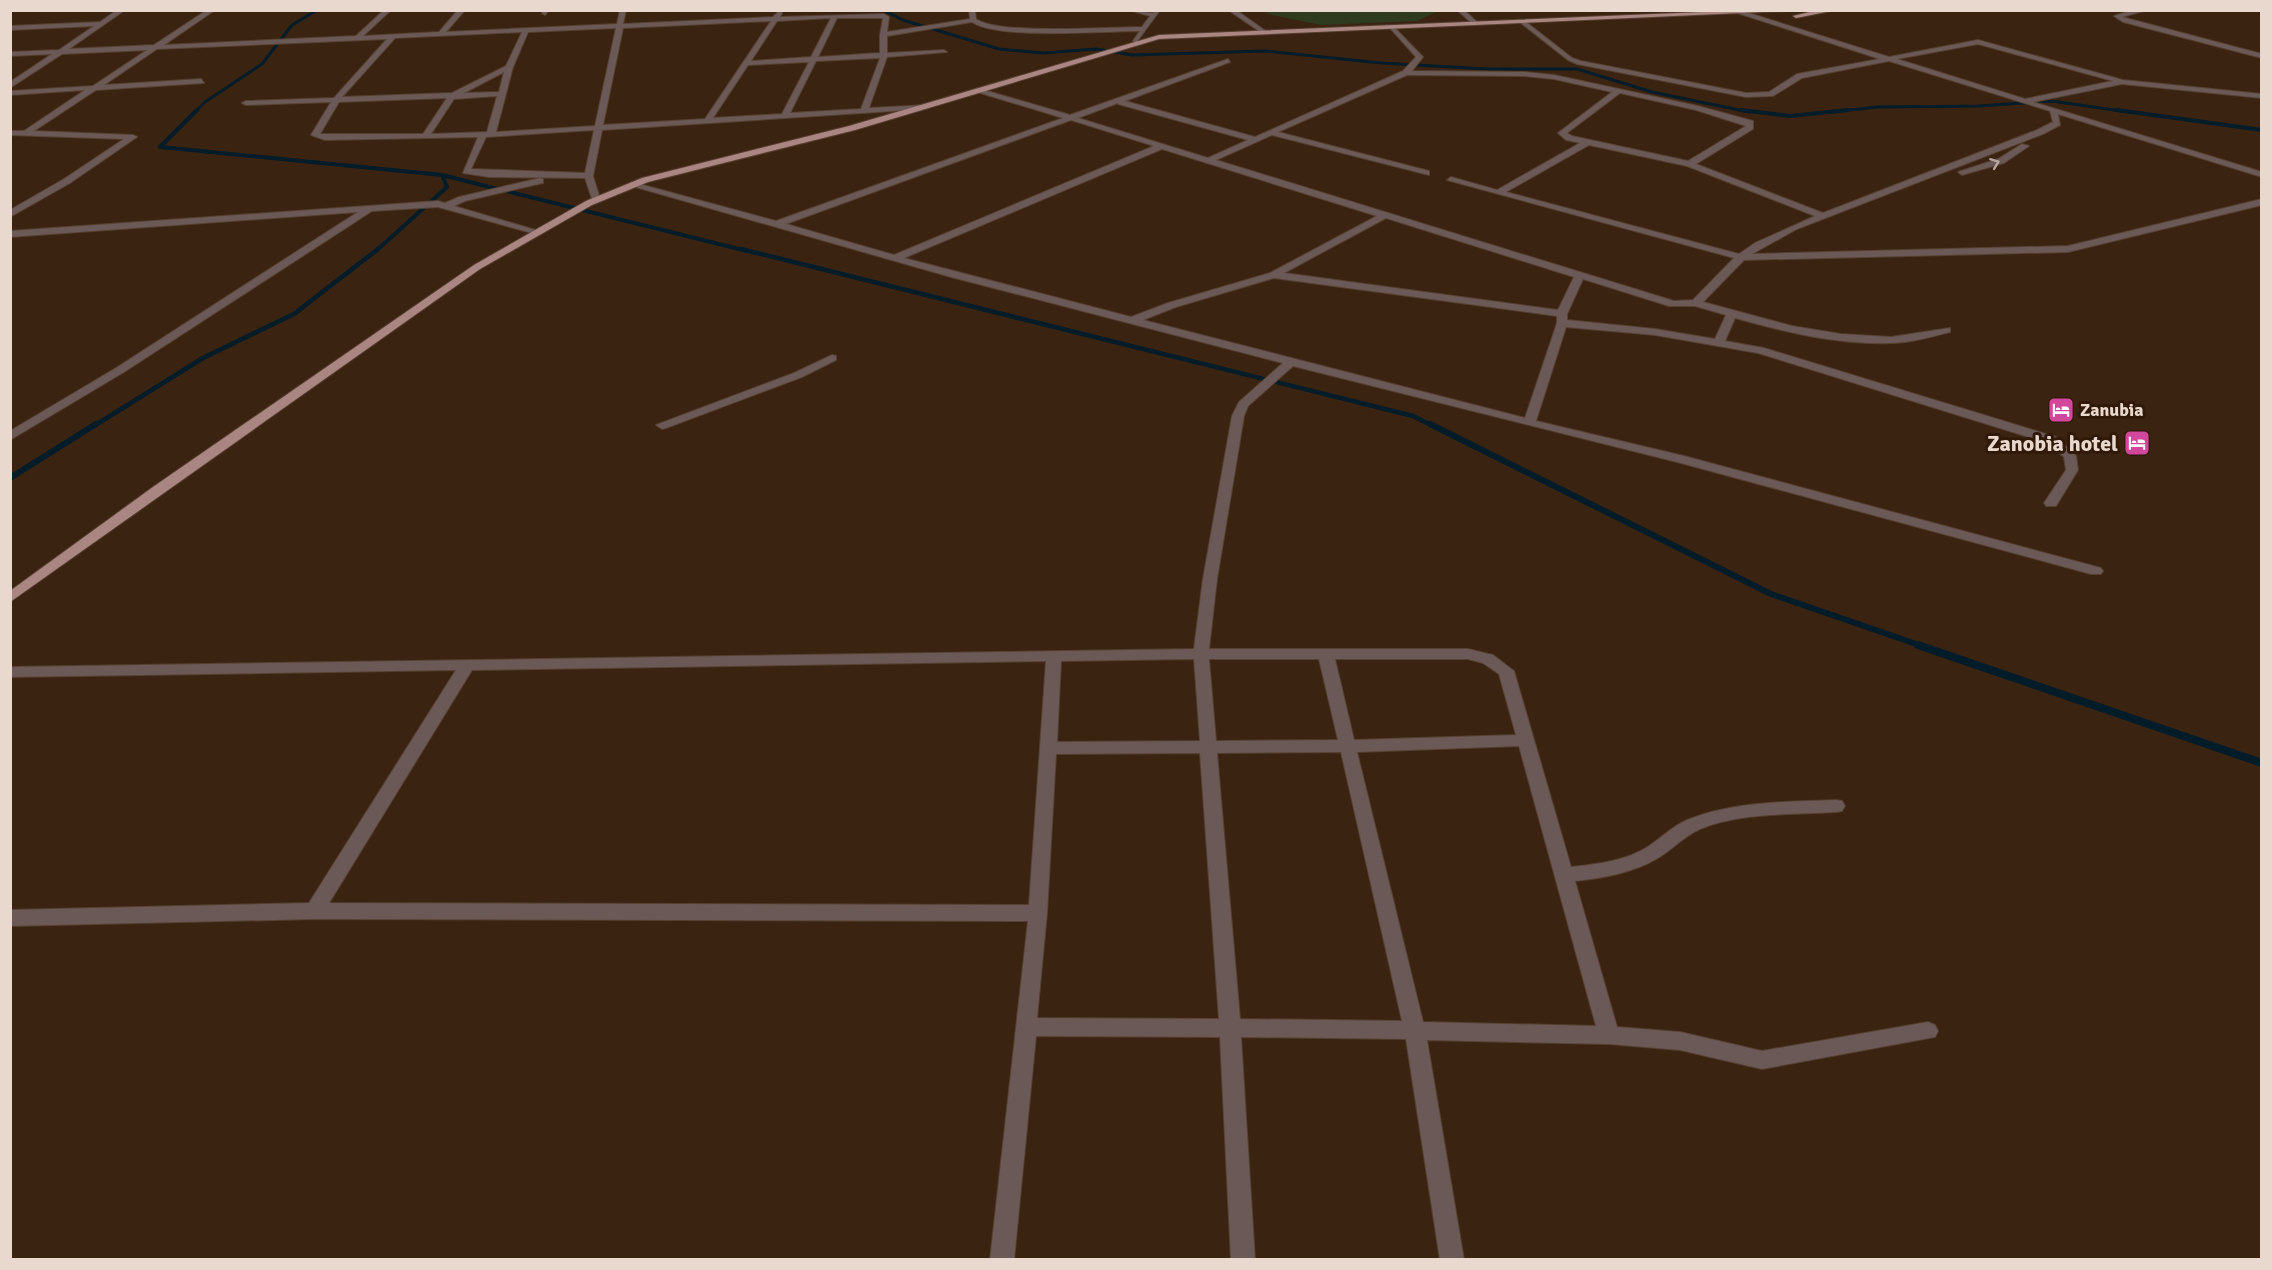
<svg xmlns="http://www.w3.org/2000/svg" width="2272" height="1270" viewBox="0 0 2272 1270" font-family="Signika,sans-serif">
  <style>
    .green { fill: #2e3b1e }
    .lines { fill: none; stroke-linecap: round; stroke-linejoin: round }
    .stream-far4 { stroke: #021c29; stroke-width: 3 }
    .stream-far3 { stroke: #021c29; stroke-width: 4 }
    .stream-far2 { stroke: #021c29; stroke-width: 4.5 }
    .stream-far1 { stroke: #021c29; stroke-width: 6 }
    .stream { stroke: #021c29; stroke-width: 8 }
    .minor-casing { stroke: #574030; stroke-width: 2 }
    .major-casing { stroke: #574030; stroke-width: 2 }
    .minor { fill: #6a5957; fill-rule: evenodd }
    .major { fill: #aa8683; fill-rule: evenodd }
    .oneway { stroke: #b6a59e }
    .labels { text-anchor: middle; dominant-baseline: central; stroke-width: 6; stroke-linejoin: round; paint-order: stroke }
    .far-poi-label { font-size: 18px; font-weight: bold; fill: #e8d8cd; stroke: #301908; text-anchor: start }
    .poi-label { font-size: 22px; font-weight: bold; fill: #e8d8cd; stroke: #301908; text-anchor: end }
  </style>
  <rect width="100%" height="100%" fill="#3b2312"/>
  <polygon class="green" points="1266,11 1438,11 1417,21 1321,25 1268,14"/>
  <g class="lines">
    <g class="stream-far4">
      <polyline points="883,10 903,20 999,49 1043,53 1096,49 1132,55 1265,51 1381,63 1488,69 1577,69 1652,92 1749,112"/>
      <polyline points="195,112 205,102 262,64 292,25 317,10"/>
      <polyline points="1833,112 1877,107 1979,106 2052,101 2128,112"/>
    </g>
    <g class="stream-far3">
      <polyline points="197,110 160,147 442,175 747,251"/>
      <polyline points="1741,110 1790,116 1848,110"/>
      <polyline points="2117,110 2262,130"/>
      <polyline points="376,251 447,187 442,175"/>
    </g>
    <g class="stream-far2">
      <polyline points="741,249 1413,416 1433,426"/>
      <polyline points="94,426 203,358 294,314 378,249"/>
    </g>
    <g class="stream-far1">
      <polyline points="1430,424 1771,594 1922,646"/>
      <polyline points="10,478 96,424"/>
    </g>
    <polyline class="stream" points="1918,645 2262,763"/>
    <defs>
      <g id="minor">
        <path d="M117 10H125L69 49 154 45 207 10H215L164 45 356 36 384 10H391L363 36 439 32 458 10H465L446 32 617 24 620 10H626L623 24 773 17 779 11 782 13 780 17 884 14 889 17 887 32 970 19 969 10H975L976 19C998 35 1109 27 1142 27L1150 16 1129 10 1152 13 1160 10 1136 43 1133 41 1140 31C1104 31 998 40 972 22L887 36V53L944 50 947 52 887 57 869 108 927 105 924 109 602 130 593 176 600 199 596 202 592 199 585 178 489 177 463 173 478 137 325 140 311 135 331 102 246 105 242 103 246 101 334 98 387 39 157 49 104 85 201 79 204 83 96 90 34 131 133 135 137 137 70 183 10 217V210L64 179 124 139 10 135V131H24L85 90 10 95V91L93 86 147 50 62 54 10 88V82L52 54 10 56V52L59 50 94 26 10 30V26L100 22ZM831 18 811 57 751 61 777 21ZM837 18H883L880 35V53L818 57ZM771 21 705 119 603 125 623 28ZM616 28 595 126 496 132 513 67 528 32ZM522 32 506 66 452 93 342 97 395 38ZM880 58 861 109 790 113 816 61ZM809 62 782 114 713 118 748 65ZM504 72 499 92 464 93ZM497 96 487 132 431 134 454 99ZM447 98 423 134H320L339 102ZM594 130 585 173 471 169 486 137Z"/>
        <polygon points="543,10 549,10 545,15 542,13"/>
        <polygon points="1228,10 1236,10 1267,32 1262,33"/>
        <polygon points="1457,10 1464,10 1479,24 1474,25"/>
        <path d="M1728 10H1739L1889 57 1978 40 2123 80 2262 94V98L2122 84 2033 102 2262 172V177L2058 114 2060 125 2043 134 1797 229 1752 254 2068 246 2262 199V205L2068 252 1744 260 1703 302 1792 326 1841 334 1891 337 1950 328V332C1931 337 1910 343 1890 343 1838 345 1785 332 1735 318L1725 341 1764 348 2056 437 2076 456 2078 470 2056 506H2046L2044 503 2066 470 2064 457 2048 443 1758 353 1655 335 1566 327 1536 421 1684 456 2101 568 2103 571 2101 574H2091L1677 462 1293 366 1248 406 1244 416 1217 579 1209 649H1468L1493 655 1514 671 1571 867C1598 864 1626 861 1649 846 1662 837 1673 826 1687 820 1733 801 1787 802 1836 800L1842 801 1845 806 1842 811 1836 812C1792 815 1741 812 1700 829 1684 836 1673 849 1658 858 1633 873 1603 878 1575 881L1617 1027 1680 1032 1762 1051 1928 1022 1935 1025 1938 1031 1935 1037 1762 1069 1680 1050 1609 1044 1427 1040 1464 1260H1440L1406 1039 1241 1037 1255 1260H1231L1220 1037 1036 1036 1014 1260H990L1028 921 314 919 10 926V910L309 903 456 670 10 677V667L1194 649 1203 579 1232 416 1239 402 1283 363 951 277 632 186V182L776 221 1063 118 977 92V88L1070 115 1228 59 1230 62 1125 101 1255 137 1403 71 1416 57 1390 28 1392 25 1423 57 1412 71 1524 72 1554 75 1698 106 1753 121V129L1696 164 1823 213 2037 130 2053 122 2050 111 1889 61 1802 78 1773 96 1746 97 1577 64 1568 60 1521 23 1526 22 1572 58 1581 61 1746 93 1769 92 1797 74 1880 59ZM1978 44 2113 81 2025 99 1897 59ZM1407 75 1524 76 1554 79 1612 92 1558 133 1566 140 1580 143 1497 190 1451 177 1447 180 1734 258 1693 300 1674 301 1216 160 1272 135 1429 175V171L1278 132ZM1620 93 1696 110 1746 126 1688 161 1572 136 1567 133ZM1118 103V104L1248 140 1208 158 1078 118ZM1071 120 1154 146 894 255 786 224ZM1589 145 1687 166 1815 216 1755 243 1739 254 1506 192ZM1162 149 1377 216 1270 273 1168 303 1131 317 904 258ZM1386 218 1574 277 1558 310 1284 273ZM1274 278 1557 316V323L1525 418 1143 320 1176 307ZM1583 279 1669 306H1695L1726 315 1715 339 1655 329 1567 320V314ZM1194 659 1200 741 1057 742 1061 661ZM1209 659H1319L1338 740 1216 741ZM1335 659H1468L1483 663 1499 674 1516 735 1354 740ZM1046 661 1029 905 329 903 472 670ZM1519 746 1596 1026 1423 1022 1357 752ZM1341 752 1402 1021 1240 1019 1217 753ZM1200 753 1219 1019 1037 1018 1047 913 1056 754Z"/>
        <polygon points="2133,10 2147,10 2122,17 2262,54 2262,58 2123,22 2114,16"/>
        <polygon points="2022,144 2029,146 2004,163 1962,175 1958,172 1998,159"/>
        <polygon points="540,178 543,179 543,183 465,201 454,206 539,231 539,235 438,207 372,211 124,372 10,440 10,431 116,368 358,212 10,237 10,231 438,201 445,203 459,197"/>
        <polygon points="832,355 836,356 836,360 802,377 666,428 662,429 656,425 794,373"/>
      </g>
      <g id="major">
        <polygon points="1749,10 1809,10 1159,39 855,130 648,182 592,205 480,269 10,602 10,591 153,487 474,265 586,201 642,178 849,126 1159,35"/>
        <polygon points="1818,10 1836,10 1796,18 1793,16"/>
      </g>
    </defs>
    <use href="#minor" class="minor-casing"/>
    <use href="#major" class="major-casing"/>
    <use href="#minor" class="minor"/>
    <use href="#major" class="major"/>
  </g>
  <defs><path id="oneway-chevron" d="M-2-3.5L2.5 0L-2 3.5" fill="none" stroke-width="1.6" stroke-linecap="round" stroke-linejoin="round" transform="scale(1.5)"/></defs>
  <use class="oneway" href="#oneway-chevron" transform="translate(1995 163) rotate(-21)"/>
  <defs>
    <symbol id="hotel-square" viewBox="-11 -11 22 22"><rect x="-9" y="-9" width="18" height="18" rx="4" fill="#d1479c" stroke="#301908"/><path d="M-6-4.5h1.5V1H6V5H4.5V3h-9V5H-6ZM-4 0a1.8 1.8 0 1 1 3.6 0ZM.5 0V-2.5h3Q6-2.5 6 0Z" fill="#fff"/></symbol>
  </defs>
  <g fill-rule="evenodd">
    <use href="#hotel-square" x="2046" y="395" width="30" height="30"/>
    <use href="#hotel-square" x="2122" y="428" width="30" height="30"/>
  </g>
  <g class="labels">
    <g class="far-poi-label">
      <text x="2080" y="410">Zanubia</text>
    </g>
    <g class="poi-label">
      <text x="2118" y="443">Zanobia hotel</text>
    </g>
  </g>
  <rect width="2272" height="1270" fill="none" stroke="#e8d8cd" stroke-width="24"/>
</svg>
